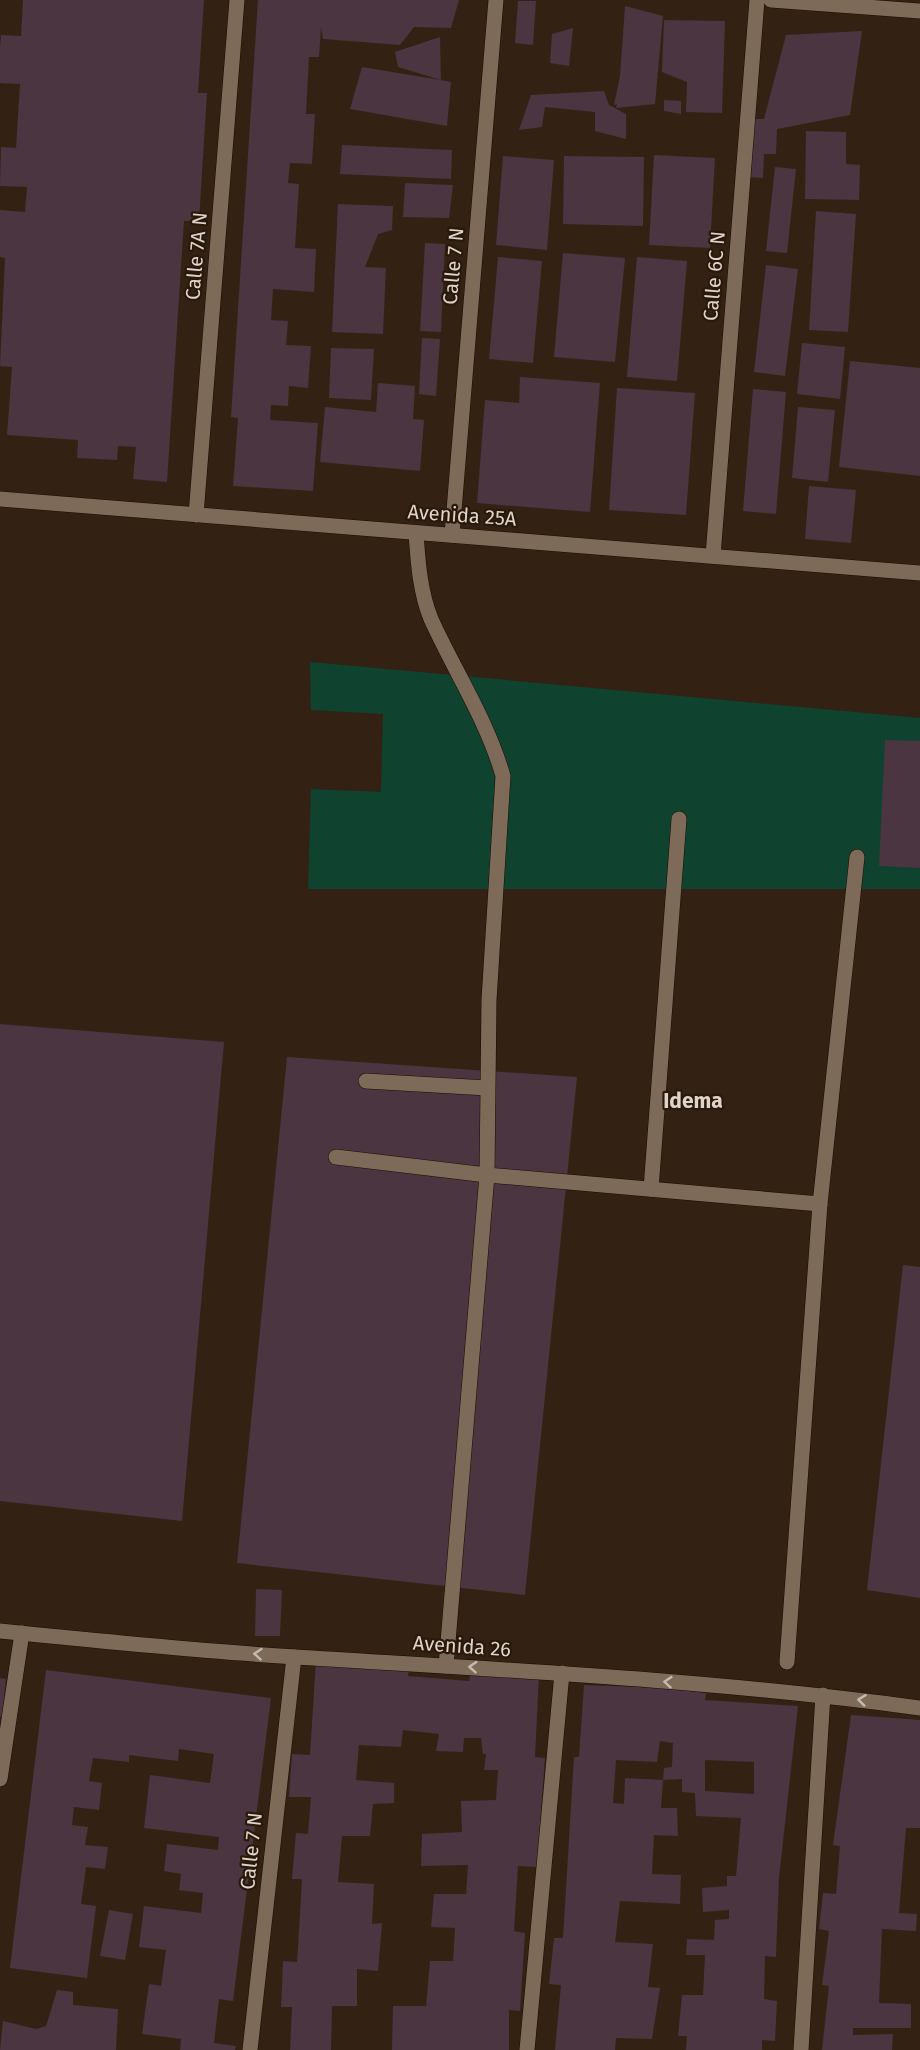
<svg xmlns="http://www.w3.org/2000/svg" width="920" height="2050" viewBox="0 0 920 2050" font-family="'Fira Sans',sans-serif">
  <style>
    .green { fill: #104230 }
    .building { fill: #4a3540; fill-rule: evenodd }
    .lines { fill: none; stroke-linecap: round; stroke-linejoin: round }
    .minor-casing { stroke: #1a0b01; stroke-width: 16 }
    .minor { stroke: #7d6a59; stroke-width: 15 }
    .oneway { stroke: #c6baae }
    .labels { text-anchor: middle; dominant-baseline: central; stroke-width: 4.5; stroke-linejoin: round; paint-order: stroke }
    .street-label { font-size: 20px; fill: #dfd4cb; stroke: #29190b }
    .neighbourhood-label { font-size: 21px; font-weight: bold; fill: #dfd4cb; stroke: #29190b }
  </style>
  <rect width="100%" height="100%" fill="#332214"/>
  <polygon class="green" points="310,662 920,718 920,889 308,889 311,789 381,792 383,714 311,710"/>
  <g class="building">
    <polygon points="23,0 204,0 198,93 207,93 199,221 184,221 167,482 133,479 136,447 118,446 117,460 77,458 78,440 7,435 12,367 0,366 5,258 0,257 0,210 25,212 27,187 0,186 1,147 16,148 20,84 0,83 0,46 1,35 21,36"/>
    <polygon points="258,0 459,0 451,28 414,27 400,45 323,39 321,27 319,57 309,57 306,114 315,114 312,164 290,163 288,183 299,184 295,248 316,249 314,292 273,289 271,320 288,321 286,345 311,346 308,388 289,386 288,406 271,405 270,420 318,423 313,491 233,486 238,418 231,417"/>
    <polygon points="518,1 536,1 533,45 515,43"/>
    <polygon points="625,6 663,16 655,104 616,108 617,104 614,105 620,76"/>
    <polygon points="664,20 725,21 722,113 686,112 687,82 662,72"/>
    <polygon points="573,28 569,66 550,63 552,34"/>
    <polygon points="862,31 850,115 777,129 776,154 764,154 763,178 749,177 751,119 764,119 786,35"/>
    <polygon points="440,37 441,80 451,82 447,126 350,109 362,67 441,80 398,67 395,52"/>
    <polygon points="604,91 609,105 626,114 626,139 595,131 595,112 545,107 542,127 519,130 531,95"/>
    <polygon points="664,100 681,101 681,114 664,111"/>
    <polygon points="806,131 846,132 846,164 860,165 859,200 805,199"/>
    <polygon points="342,145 452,150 451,179 340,174"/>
    <polygon points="654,155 715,158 710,248 649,245"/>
    <polygon points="503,156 554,160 547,250 496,245"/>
    <polygon points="564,156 644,157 643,226 563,224"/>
    <polygon points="775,167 796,169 787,253 766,251"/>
    <polygon points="405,183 453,185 449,218 403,217"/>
    <polygon points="338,204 393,206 392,230 378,234 365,267 386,268 383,334 332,332"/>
    <polygon points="816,211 856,214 848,332 809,330"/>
    <polygon points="425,243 445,244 441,332 420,331"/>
    <polygon points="563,253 625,258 615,362 554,357"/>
    <polygon points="498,257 542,261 533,363 489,359"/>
    <polygon points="637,257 687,261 677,381 627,377"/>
    <polygon points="766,265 798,269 785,376 754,372"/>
    <polygon points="422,338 440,339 436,396 419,394"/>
    <polygon points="802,343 845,347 840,399 797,394"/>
    <polygon points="331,348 374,349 371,400 329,398"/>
    <polygon points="850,361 920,368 920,476 839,467"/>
    <polygon points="520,377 600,383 590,512 477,503 485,400 519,403"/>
    <polygon points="378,383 415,386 413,419 424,420 420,471 320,462 325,407 376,412"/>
    <polygon points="617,388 695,393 686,515 609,510"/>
    <polygon points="753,389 786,392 776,514 743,511"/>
    <polygon points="798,407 835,410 828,482 792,478"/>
    <polygon points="809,486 856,490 851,543 805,539"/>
    <polygon points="885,740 920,741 920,868 879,866"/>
    <polygon points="0,1024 224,1042 182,1521 0,1501"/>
    <polygon points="287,1057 577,1077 525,1595 237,1563"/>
    <polygon points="903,1265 920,1267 920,1598 867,1590"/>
    <polygon points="256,1589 282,1590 280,1636 255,1636"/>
    <polygon points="316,1660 409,1668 408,1676 469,1681 471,1671 539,1675 535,1757 545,1758 537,1867 518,1866 514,1931 525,1933 520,2011 509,2010 509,2050 392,2050 393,2006 426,2006 430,1961 453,1961 455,1928 431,1927 434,1894 466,1894 468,1865 421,1866 422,1834 462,1832 461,1801 496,1800 498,1770 484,1770 486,1754 483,1754 481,1738 464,1738 463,1752 436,1751 439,1734 403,1730 401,1747 359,1745 356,1780 394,1783 394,1803 373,1804 370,1836 342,1836 338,1882 374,1884 372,1924 382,1923 378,1971 357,1969 357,2006 332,2006 331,2050 290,2050 292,2007 281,2007 283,1961 297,1962 302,1879 292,1879 296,1833 308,1834 311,1797 289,1797 292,1754 310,1755"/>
    <polygon points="46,1670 271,1698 233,2001 219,1999 214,2043 236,2046 235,2050 180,2050 181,2039 142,2034 149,1984 161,1986 166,1950 139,1947 144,1906 201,1913 203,1893 179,1890 181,1874 164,1871 167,1844 218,1850 219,1837 144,1828 150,1775 210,1783 214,1754 179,1749 178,1761 129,1755 129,1762 93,1758 89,1781 102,1783 99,1810 74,1807 72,1825 88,1827 85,1845 108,1847 105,1869 86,1867 81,1904 96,1906 87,1978 10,1968"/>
    <polygon points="0,1678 6,1679 2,1717 0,1717"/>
    <path d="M584 1685 666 1688 706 1693 705 1700 798 1706 779 1878 776 1957 765 1956 764 1999 777 2001 775 2041 762 2040V2050H686L687 2036H678L682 1995H703L705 1955H686L687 1939 714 1940 715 1920 729 1919V1910L703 1912 702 1888 727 1886V1876H736L741 1818 696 1816 695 1793 682 1792V1779L663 1780 661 1808H677L678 1836 654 1835 652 1874 681 1875 680 1904 620 1901 615 1942 653 1944 648 1987 660 1988 652 2039 616 2038 615 2050H555L561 1985 549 1984 554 1938H563L574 1757H579ZM660 1741 673 1743 672 1767 664 1768 663 1780 625 1778 624 1804 613 1803 616 1760 657 1762ZM705 1760 754 1762V1794L705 1791Z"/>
    <polygon points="851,1715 920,1720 920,1828 906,1828 899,1913 917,1914 916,1931 882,1929 879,2003 911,2004 911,2028 853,2028 853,2035 893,2034 892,2050 822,2050 829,1986 822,1985 829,1931 819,1929 823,1893 836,1894 840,1846 833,1845"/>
    <polygon points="109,1910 133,1914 125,1960 100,1956"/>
    <polygon points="57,1990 73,1992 73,2005 118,2009 116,2050 0,2050 3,2021 36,2029 46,2026"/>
  </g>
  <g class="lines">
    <defs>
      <g id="minor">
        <polyline points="771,0 920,11"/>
        <polyline points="0,499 920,573"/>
        <polyline points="196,515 237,0"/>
        <path d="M416 533C418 562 420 592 431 619 455 672 487 720 503 776L489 1000 487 1175 446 1666"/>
        <polyline points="452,535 496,0"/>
        <polyline points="713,556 757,0"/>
        <polyline points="366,1081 487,1088"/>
        <polyline points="336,1157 487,1175 820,1204"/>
        <polyline points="651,1189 679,819"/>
        <path d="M0 1631C98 1641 197 1651 296 1657 504 1670 713 1680 920 1708"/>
        <polyline points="787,1662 820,1204 857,857"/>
        <polyline points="0,1779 22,1633"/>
        <polyline points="250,2050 294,1657"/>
        <polyline points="527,2050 562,1673"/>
        <polyline points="801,2050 823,1695"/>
      </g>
    </defs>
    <use href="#minor" class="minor-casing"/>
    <use href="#minor" class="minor"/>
  </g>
  <defs><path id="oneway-chevron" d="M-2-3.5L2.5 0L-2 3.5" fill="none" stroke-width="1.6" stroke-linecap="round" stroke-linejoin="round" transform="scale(1.5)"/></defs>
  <g class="oneway">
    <use href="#oneway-chevron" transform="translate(258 1654) rotate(-175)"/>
    <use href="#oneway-chevron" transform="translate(473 1667) rotate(-176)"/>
    <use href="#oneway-chevron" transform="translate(668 1682) rotate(-175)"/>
    <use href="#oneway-chevron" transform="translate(862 1700) rotate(-173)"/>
  </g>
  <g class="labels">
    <g class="street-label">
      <text transform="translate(196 256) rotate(-85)">Calle 7A N</text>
      <text transform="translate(453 266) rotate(-85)">Calle 7 N</text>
      <text transform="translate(714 276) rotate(-85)">Calle 6C N</text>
      <text transform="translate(462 515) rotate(4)">Avenida 25A</text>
      <text transform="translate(462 1646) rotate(4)">Avenida 26</text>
      <text transform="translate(251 1851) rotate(-84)">Calle 7 N</text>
    </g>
    <g class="neighbourhood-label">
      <text x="693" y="1101">Idema</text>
    </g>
  </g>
</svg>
